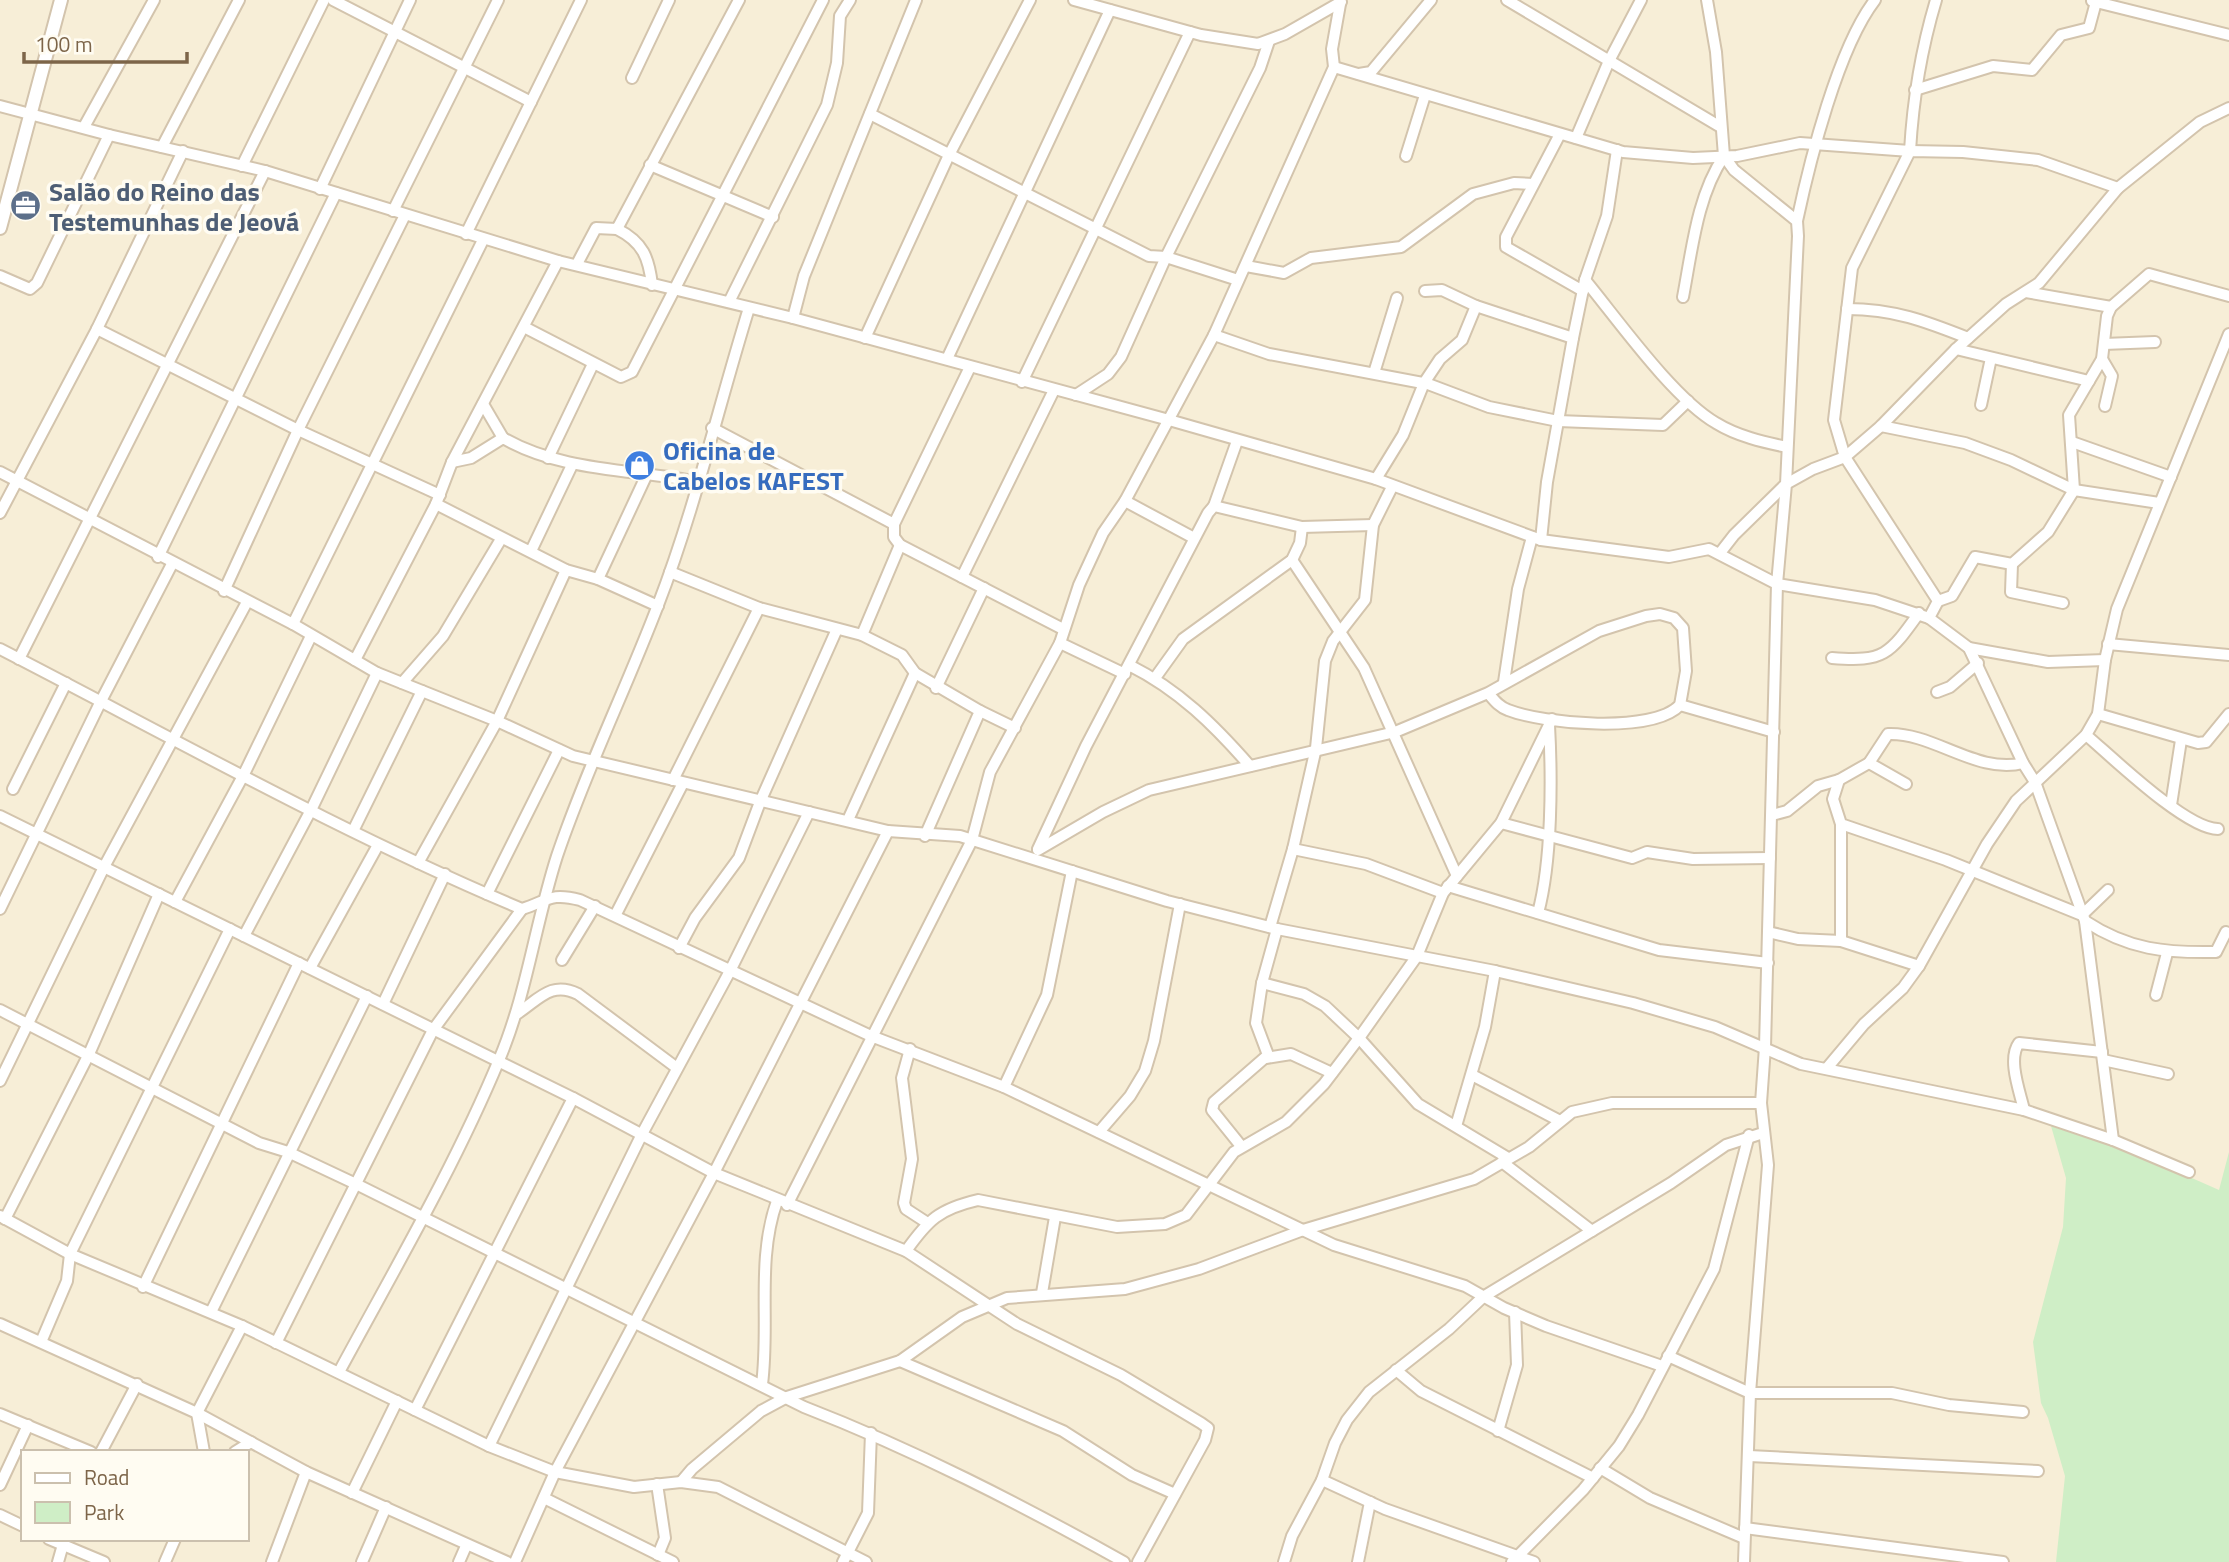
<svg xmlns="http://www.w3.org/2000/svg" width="2229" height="1562" viewBox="0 0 2229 1562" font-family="'Titillium Web',sans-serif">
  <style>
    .residential { fill: #f7eed7; fill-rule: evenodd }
    .green { fill: #cfeec6 }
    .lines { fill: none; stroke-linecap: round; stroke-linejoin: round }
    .minor-casing { stroke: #d3c4ad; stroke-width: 14 }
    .tertiary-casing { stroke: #d3c4ad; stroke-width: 16 }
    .minor { stroke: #fff; stroke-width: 10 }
    .tertiary { stroke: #fff; stroke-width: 12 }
    .labels { text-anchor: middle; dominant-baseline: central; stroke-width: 7; stroke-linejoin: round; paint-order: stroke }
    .service-label { font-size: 26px; font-weight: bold; fill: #4e5e75; stroke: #fffcf2; text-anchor: start }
    .shop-label { font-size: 26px; font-weight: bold; fill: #366cbe; stroke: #fffcf2; text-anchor: start }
  </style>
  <rect width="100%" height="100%" fill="#fefaea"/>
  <path class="residential" d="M0 0H2229V1562H0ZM23 1452H247V1539H23Z"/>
  <polygon class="green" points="2051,1126 2142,1156 2219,1190 2229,1152 2229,1562 2056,1562 2065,1476 2048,1418 2041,1403 2033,1342 2063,1227 2066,1178"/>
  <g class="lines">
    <defs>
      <g id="minor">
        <polyline points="333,0 531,102"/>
        <polyline points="1074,0 1201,35 1258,44 1285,34 1341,2"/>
        <polyline points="1507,0 1719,126"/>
        <polyline points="1707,0 1716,52 1724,156 1734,170 1797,221 1798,236 1786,484 1734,535 1720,553"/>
        <polyline points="2092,1 2229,35"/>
        <path d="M1334 67 1623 152 1693 158 1737 156 1800 143 1910 151C1913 99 1921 50 1936 0"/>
        <polyline points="1359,74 1371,72 1431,0"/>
        <polyline points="632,78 669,0"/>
        <polyline points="1915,90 1993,66 2032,70 2061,35 2089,28 2096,2"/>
        <polyline points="0,106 109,135 265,171 558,261 793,318 1169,420 1376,479 1541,540 1669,557 1709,549 1777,584 1875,600 1929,618"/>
        <polyline points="870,114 1149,256 1166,257 1238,280"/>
        <polyline points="84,127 154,0"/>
        <polyline points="1560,134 1506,237 1506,247 1583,291"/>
        <polyline points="1576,138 1609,61 1641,0"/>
        <polyline points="162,147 239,0"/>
        <polyline points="1406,156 1425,95"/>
        <polyline points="650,165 773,217"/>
        <polyline points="242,166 324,0"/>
        <polyline points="320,189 410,0"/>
        <polyline points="393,211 498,0"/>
        <path d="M1797 221C1810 160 1838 48 1875 0"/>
        <path d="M617 229C643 242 649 258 652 285"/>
        <polyline points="466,234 581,0"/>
        <polyline points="577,264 596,228 617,229 739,0"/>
        <polyline points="1246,266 1284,273 1311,258 1401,247 1473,194 1514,183 1533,184"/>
        <polyline points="0,276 30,289 37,283 109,135"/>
        <path d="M1585 280C1618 320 1673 398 1716 423 1737 436 1763 442 1787 447"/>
        <polyline points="1425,291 1442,290 1476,306 1573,338"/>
        <polyline points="2026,292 2111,307"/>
        <path d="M1683 297C1692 250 1697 196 1724 156"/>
        <polyline points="729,302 827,105 837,63 840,16 850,0"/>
        <path d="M1847 309C1894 309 1925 321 1968 338"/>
        <polyline points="793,318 804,276 916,0"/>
        <polyline points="524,327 621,377 632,372 823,0"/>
        <polyline points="97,329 298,430 440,495"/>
        <polyline points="1214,335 1269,354 1428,384 1489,407 1558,421 1663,425 1688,401"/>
        <polyline points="865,338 949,155 1030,0"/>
        <polyline points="2104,344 2155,342"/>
        <polyline points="1956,349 2089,381"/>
        <polyline points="947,359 1110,10"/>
        <polyline points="2102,359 2112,376 2105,406"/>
        <polyline points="970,367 894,524 894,537 900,545 1063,629"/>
        <polyline points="1374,373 1397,298"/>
        <polyline points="1022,382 1190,32"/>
        <polyline points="1076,395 1108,374 1121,357 1166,257 1260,68 1269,41"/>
        <polyline points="483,404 503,438"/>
        <polyline points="1981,405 1991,358"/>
        <polyline points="1881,426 1965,443 2011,460 2074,490 2159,503"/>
        <polyline points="712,428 894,524"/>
        <polyline points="2072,442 2171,477"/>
        <polyline points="548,458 593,364"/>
        <path d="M452 462 471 458 503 438C562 472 633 469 699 482"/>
        <polyline points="0,472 293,624 377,673 497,721 573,756 888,831 960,836 1167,901 1277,929 1495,971 1633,1003 1715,1027 1801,1064 2024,1110 2113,1140 2189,1172"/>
        <polyline points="1376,479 1403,435 1424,383 1440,359 1462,340 1476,306"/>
        <polyline points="1125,501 1194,538"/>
        <polyline points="436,504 566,570 598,579 658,606"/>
        <polyline points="1214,506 1237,441"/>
        <polyline points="0,513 97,329 183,151"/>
        <polyline points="1541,540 1547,482 1573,338 1585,280 1607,216 1617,150"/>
        <polyline points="531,551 572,465"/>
        <polyline points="158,557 336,193"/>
        <polyline points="1292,560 1364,668 1457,876"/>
        <polyline points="2012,564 2011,592 2063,603"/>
        <polyline points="670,572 759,608 862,635 902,655 915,673 980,711 925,836"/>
        <polyline points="962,577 1054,390"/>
        <polyline points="598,579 648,472"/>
        <polyline points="224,591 298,430 405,215"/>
        <polyline points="1938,601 1952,596 1975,557 2012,564 2048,532 2074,490 2069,415 2102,359 2107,316 2111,307 2149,274 2229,296"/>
        <polyline points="293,624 483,240"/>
        <polyline points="862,635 900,545"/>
        <polyline points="1060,643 1125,674"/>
        <polyline points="2108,644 2229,655"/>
        <polyline points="1969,648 2048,662 2105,660"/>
        <path d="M0 649C173 738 343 834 522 909 548 901 550 892 580 900L871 1036 1004 1087 1334 1245 1465 1286 1504 1308 1546 1326 1662 1366"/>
        <path d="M1832 658C1884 662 1889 655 1919 613"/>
        <polyline points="19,659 265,171"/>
        <polyline points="355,660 436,504 452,462 558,261"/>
        <path d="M1129 665C1179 690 1214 725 1250 766"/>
        <polyline points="1155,678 1183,639 1292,560 1300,543 1302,527"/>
        <polyline points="1504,682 1518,589 1532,537"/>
        <polyline points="402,683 443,636 501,539"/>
        <polyline points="936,688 984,588"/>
        <polyline points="1937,692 1950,687 1978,663"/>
        <polyline points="1680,705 1774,732"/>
        <polyline points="980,711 1015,728"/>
        <polyline points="2098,714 2198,743 2206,742 2229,714"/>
        <path d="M2086 735C2112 757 2186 829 2218 829"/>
        <polyline points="1869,763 1906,784"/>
        <polyline points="673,780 759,608"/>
        <polyline points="1839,780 1833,799 1841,824 1946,860 2082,915 2108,890"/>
        <polyline points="13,789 66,683"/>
        <polyline points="2171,805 2181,740"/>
        <path d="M1772 815 1787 811 1818 786 1839 780 1869 763 1888 734C1933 732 1978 775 2023 763"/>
        <polyline points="0,816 573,1098 714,1173 906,1251 1017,1324 1121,1375 1201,1423 1208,1428 1205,1440 1138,1562"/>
        <polyline points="848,820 915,673"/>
        <polyline points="1501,823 1632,858 1647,852 1693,859 1770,858"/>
        <polyline points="353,831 422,691"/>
        <polyline points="1038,849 1086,746 1208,513 1214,506 1302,527 1373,525"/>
        <polyline points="1293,849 1366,864 1443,893"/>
        <path d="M1038 850 1103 812 1149 790 1395 732 1488 693 1599 631 1646 616 1660 614 1674 618 1683 628 1686 671 1680 705C1653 734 1544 724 1508 710 1499 707 1494 700 1488 693"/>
        <polyline points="418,863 497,721 566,570"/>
        <polyline points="1448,886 1659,950 1768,963"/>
        <polyline points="487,894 559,750"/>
        <polyline points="175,902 244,774 311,636"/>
        <polyline points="0,909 101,701 172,564"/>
        <path d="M1538 913C1552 861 1552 779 1549 725"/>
        <polyline points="616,914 683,783"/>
        <path d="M2085 921C2129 950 2166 953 2216 952L2226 932"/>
        <polyline points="1270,927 1293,849 1316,748 1325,661 1333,641 1365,600 1373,525 1392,487"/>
        <polyline points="1768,932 1798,939 1841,941 1919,966"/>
        <polyline points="244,936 311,810 377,673"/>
        <polyline points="1841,941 1841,824"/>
        <polyline points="679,948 695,918 739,858 760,802 837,629"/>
        <polyline points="562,960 595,906"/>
        <polyline points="310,968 378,845"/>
        <polyline points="1262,983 1304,994 1325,1006 1359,1038 1418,1104 1508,1158"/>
        <polyline points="2156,995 2167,953"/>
        <polyline points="383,1004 445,874"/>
        <path d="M0 1010 259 1143 288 1152 356 1184 804 1407C915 1450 1020 1504 1124 1562"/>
        <path d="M518 1013C540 998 552 981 578 994L677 1068"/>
        <polyline points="910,1049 902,1078 912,1159 904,1203 906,1209 926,1222"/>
        <polyline points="1266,1058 1291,1054 1332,1073"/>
        <polyline points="2103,1060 2168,1074"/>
        <polyline points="1827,1068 1864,1024 1903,988 1919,966 1987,844 2016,801 2086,735 2098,714 2105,660 2117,609 2229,334"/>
        <polyline points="1472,1075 1560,1121"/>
        <polyline points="0,1081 104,867 247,602"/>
        <polyline points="1004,1087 1047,995 1072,871"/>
        <path d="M2024 1110C2020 1092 2007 1059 2019 1043L2102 1052"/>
        <polyline points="1456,1126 1485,1027 1495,971"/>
        <polyline points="1099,1132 1130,1096 1145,1071 1154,1041 1180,904"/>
        <polyline points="2113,1140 2085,921 2035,782 2023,763 1969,648 1929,618 1938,601 1845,457 1834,420 1852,268 1910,151 1963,152 2038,160 2118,188"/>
        <polyline points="1241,1146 1212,1110 1214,1102 1268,1055 1256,1023 1262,983 1277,929"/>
        <polyline points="1502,1162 1592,1231"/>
        <polyline points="787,1205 972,840 990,772 1060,643 1079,585 1103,533 1125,501 1214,335 1334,67 1332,49 1340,4"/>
        <polyline points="0,1216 70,1254 242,1326 489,1446 555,1472 634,1487 681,1482 718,1487 866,1562"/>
        <polyline points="5,1219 89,1054 159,894"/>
        <path d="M906 1251C928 1220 939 1209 978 1200L1117 1227 1165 1224 1186 1215 1234 1152 1286 1122 1324 1084 1359 1038 1417 956 1443 893 1501 823 1552 719"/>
        <polyline points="143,1287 299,963"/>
        <polyline points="1042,1293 1055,1217"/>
        <polyline points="211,1312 367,996"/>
        <polyline points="0,1324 197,1413 306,1472 507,1562"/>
        <polyline points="41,1342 67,1281 70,1254 230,929"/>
        <polyline points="276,1343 433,1030 522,909"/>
        <polyline points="1668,1356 1750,1393 1892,1393 1949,1405 2023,1412"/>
        <polyline points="900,1361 1063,1431 1132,1475 1175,1494"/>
        <polyline points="1396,1370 1421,1391 1593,1478"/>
        <path d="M339 1372C394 1270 454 1168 499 1060 527 994 535 924 557 856 586 770 626 689 658 605 695 509 718 408 749 308"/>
        <path d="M762 1384C770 1323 756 1260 777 1201"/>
        <polyline points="415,1410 573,1098"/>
        <polyline points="0,1414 91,1452"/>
        <polyline points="1498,1431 1517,1365 1515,1312"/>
        <polyline points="489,1446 642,1134 730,971 809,812"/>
        <polyline points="101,1452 137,1384"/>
        <polyline points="204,1452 197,1413 242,1326"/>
        <polyline points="235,1452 251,1442"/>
        <polyline points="1749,1456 2038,1471"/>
        <polyline points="1600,1468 1650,1498 1744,1538"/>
        <polyline points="1322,1480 1385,1509 1534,1562"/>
        <polyline points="681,1482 692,1469 761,1411 787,1397 900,1361 962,1317 1007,1298 1125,1289 1199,1269 1303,1230 1474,1179 1529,1147 1572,1112 1612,1103 1761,1103"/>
        <polyline points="657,1484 665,1538 658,1555"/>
        <polyline points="0,1485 28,1425"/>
        <polyline points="352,1493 397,1401"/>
        <polyline points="544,1498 673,1562"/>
        <polyline points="0,1515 23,1526"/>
        <polyline points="1745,1528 2003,1562"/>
        <polyline points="49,1539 104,1562"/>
        <polyline points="58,1562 64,1541"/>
        <polyline points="165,1562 175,1539"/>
        <polyline points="272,1562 306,1472"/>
        <polyline points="362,1562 386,1507"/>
        <polyline points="459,1562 466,1546"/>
        <polyline points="515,1562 555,1472 714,1173 888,831"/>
        <polyline points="843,1562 868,1513 871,1433"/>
        <polyline points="1284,1562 1292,1536 1322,1480 1335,1443 1347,1420 1369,1392 1449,1329 1483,1297 1671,1183 1726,1145 1763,1133"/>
        <polyline points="1358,1562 1370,1502"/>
        <polyline points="1512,1562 1583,1490 1619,1446 1638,1415 1714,1269 1749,1135"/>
        <polyline points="1744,1562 1750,1393 1768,1165 1761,1103 1765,1047 1777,584 1786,484 1813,469 1845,457 1881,426 1956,349 2006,304 2039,283 2118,188 2200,122 2229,108"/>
      </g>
      <polyline id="tertiary" points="0,228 61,0"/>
    </defs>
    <use href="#minor" class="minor-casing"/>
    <use href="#tertiary" class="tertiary-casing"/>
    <use href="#minor" class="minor"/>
    <use href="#tertiary" class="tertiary"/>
  </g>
  <defs>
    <symbol id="office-disc" viewBox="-11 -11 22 22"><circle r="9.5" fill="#5c6f8a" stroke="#fffcf2"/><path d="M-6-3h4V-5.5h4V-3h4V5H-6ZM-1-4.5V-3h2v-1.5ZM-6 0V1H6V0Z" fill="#fff"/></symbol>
    <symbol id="shop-disc" viewBox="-11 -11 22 22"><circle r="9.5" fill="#3f7fe0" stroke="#fffcf2"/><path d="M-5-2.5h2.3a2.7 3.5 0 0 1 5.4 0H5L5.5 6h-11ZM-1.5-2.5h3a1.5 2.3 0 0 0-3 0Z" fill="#fff"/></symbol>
  </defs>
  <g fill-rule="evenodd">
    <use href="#office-disc" x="8" y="188" width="35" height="35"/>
    <use href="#shop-disc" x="622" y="448" width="35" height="35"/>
  </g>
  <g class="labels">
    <g class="service-label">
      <text x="49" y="191">Salão do Reino das<tspan x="49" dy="30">Testemunhas de Jeová</tspan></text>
    </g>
    <g class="shop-label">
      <text x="663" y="450">Oficina de<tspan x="663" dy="30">Cabelos KAFEST</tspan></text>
    </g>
  </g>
  <rect x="21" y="1450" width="228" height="91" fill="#fffcf2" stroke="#cbc0ae" stroke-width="2"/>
  <rect x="35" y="1473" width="35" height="10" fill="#ffffff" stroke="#cbc0ae" stroke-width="2"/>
  <text x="84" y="1485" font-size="21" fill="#7d6549">Road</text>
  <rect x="35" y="1502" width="35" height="21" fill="#cfeec6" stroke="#cbc0ae" stroke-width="2"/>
  <text x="84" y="1520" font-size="21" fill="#7d6549">Park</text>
  <path d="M24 52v10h163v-10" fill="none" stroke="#7d6549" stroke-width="3.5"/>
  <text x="35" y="52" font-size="21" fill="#7d6549" stroke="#fffcf2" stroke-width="5" paint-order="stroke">100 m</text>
</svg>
